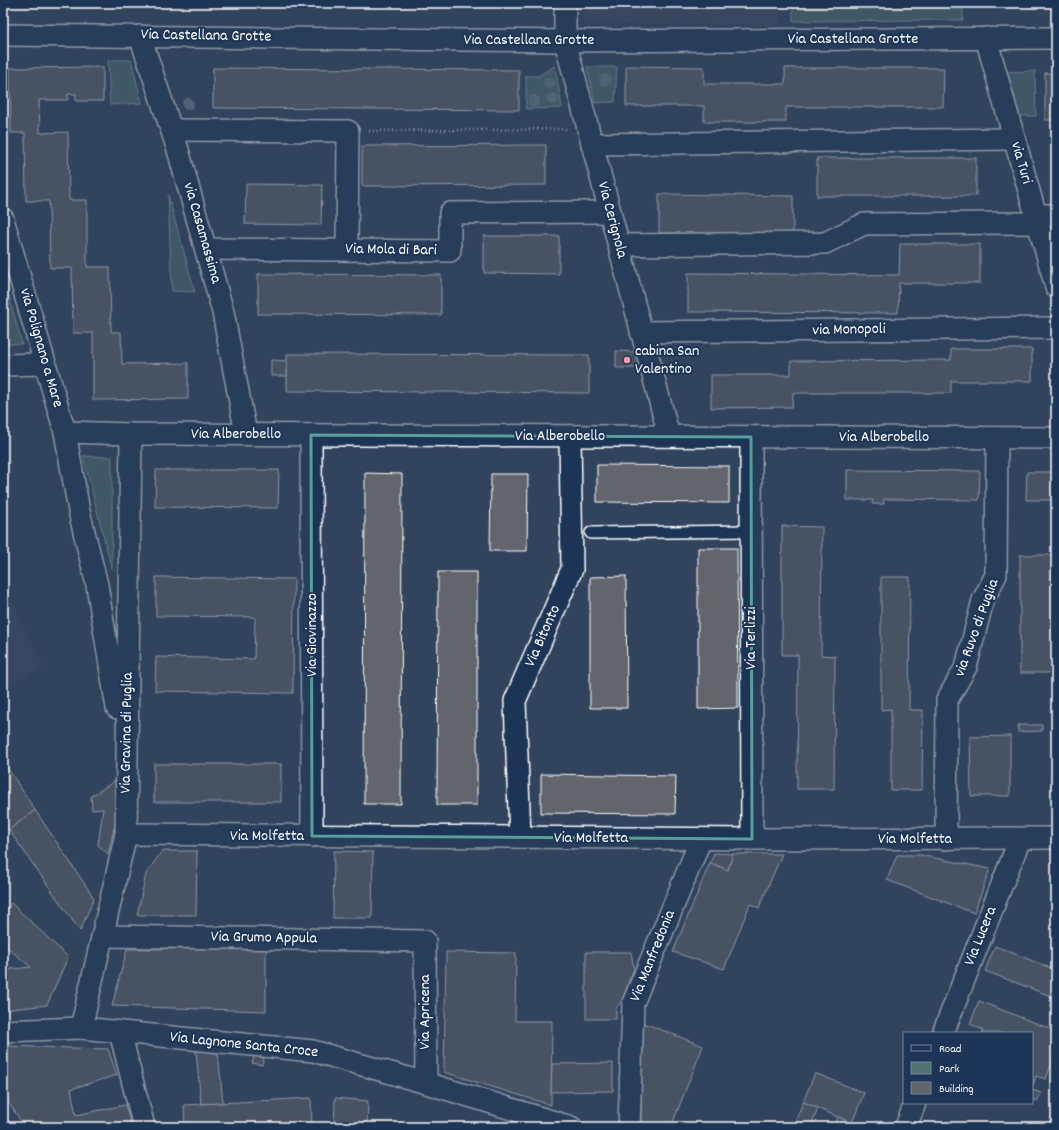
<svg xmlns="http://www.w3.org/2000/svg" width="1059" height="1130" viewBox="0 0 1059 1130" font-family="Dekko,sans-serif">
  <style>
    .built { fill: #404d62 }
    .green { fill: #527271; stroke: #a8b8b8 }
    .building { fill: #62656c; stroke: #fff }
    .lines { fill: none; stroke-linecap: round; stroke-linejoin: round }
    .lane-casing { stroke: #fff; stroke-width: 14 }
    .street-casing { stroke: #fff; stroke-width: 24 }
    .path { stroke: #fff; stroke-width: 2.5; stroke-dasharray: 1 3; stroke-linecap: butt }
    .lane { stroke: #1d3557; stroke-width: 11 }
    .street { stroke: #1d3557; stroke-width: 21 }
    .tree { fill: #788893 }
    .marked { fill: none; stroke: #579f9a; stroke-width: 3; stroke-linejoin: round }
    .poi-dot { fill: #ff9aa2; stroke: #1d3557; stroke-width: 1.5 }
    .labels { text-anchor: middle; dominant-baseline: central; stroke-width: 4; stroke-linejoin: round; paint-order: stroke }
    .street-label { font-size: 16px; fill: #fff; stroke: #1d3557 }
    .poi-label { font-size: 16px; fill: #fff; stroke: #1d3557; text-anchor: start }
  </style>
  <rect width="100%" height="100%" fill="#32435d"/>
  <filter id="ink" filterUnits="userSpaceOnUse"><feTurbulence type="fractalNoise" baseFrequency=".025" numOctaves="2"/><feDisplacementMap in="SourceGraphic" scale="8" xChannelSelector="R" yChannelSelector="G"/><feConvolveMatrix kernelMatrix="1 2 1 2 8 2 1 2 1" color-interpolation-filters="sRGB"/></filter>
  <g filter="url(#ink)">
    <g class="built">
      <polygon points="583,3 780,3 780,26 583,23"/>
      <polygon points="3,583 44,667 3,687"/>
    </g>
    <g class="green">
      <polygon points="793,3 963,3 963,20 793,21"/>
      <polygon points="108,60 131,60 142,103 110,105"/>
      <polygon points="555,66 562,108 526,109 526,76 538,76"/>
      <polygon points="587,67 617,67 615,102 595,103"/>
      <polygon points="1035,71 1036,116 1019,116 1005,72"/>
      <polygon points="168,195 195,292 172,291"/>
      <polygon points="3,274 22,344 3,344"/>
      <polygon points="83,456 112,457 112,570"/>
    </g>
    <g class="building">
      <polygon points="626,66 704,67 704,84 785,84 785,68 944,68 943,107 786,107 786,122 704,122 704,106 626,106"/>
      <polygon points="103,67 103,101 76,101 76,94 68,94 68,100 39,100 40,133 68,132 69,200 87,200 87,267 110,267 111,332 121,332 122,364 188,363 188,399 93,400 93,333 73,333 72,268 50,268 49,201 26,201 25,133 11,133 10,68"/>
      <polygon points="213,68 519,70 519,110 213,108"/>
      <rect x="1045" y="73" width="11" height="47"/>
      <polygon points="546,145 546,185 362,186 362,146"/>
      <rect x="817" y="158" width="159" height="38"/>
      <polygon points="246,184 322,185 321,225 245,224"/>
      <polygon points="659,194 793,196 793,234 659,233"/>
      <polygon points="484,236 559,236 559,274 484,273"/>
      <polygon points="900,244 980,244 980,283 899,283 898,313 688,312 688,273 899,275"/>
      <polygon points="258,274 441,275 441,315 258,314"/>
      <polygon points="951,349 1032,349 1032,381 951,381 951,393 793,393 792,407 711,408 711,375 791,375 791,361 951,360"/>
      <polygon points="616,351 638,352 638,368 616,368"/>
      <polygon points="287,354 589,355 589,393 287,391"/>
      <polygon points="271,360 287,361 287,376 271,376"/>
      <polygon points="597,465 729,466 729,503 597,502"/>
      <polygon points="156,470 279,470 278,508 155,507"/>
      <polygon points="847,470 980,471 979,500 884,499 884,504 872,504 873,500 847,500"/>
      <polygon points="1027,472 1056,472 1056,500 1026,500"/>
      <polygon points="365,473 402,474 401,804 364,804"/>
      <polygon points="491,474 528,474 527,551 490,551"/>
      <polygon points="782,526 822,527 821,655 835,656 834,789 797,789 798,655 782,655"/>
      <polygon points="698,548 737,548 738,708 698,709"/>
      <rect x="1020" y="555" width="36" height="118"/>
      <polygon points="438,572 477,572 477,805 437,805"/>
      <polygon points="626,576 627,708 590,708 590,577"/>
      <polygon points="156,577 294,579 293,693 155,691 156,657 254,659 255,617 156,616"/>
      <polygon points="881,577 910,577 909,710 923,710 922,790 891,790 891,709 881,710"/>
      <polygon points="1018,725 1042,725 1042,731 1018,732"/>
      <polygon points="1010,736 1010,796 971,796 970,737"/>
      <polygon points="3,761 35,810 9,830 3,821"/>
      <rect x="154" y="764" width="127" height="38"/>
      <polygon points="541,774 676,776 675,814 541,813"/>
      <polygon points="118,779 117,816 108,854 98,845 103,809 92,810 91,796"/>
      <polygon points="35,810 94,898 80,931 9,830"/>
      <polygon points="162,851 197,851 196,915 137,915 146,874"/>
      <polygon points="334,851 373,852 372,918 333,918"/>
      <polygon points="714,853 733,854 728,870 710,863"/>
      <polygon points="733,854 782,854 759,908 750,904 724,969 673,952 710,863 728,870"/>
      <polygon points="897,855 920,855 990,869 974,913 887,880"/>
      <polygon points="11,903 68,957 47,1005 3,1010 3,970 31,967 3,944 3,915"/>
      <polygon points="995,946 1056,970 1056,998 985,971"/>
      <polygon points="266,948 266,1011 112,1006 127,949"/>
      <polygon points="446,952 516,953 515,1021 552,1021 551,1105 444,1072"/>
      <polygon points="586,952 631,952 634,969 629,980 623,1000 616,1008 616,1019 586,1019"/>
      <polygon points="979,1001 1056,1031 1056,1051 1046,1079 1036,1076 1032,1089 1032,1033 982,1033 983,1030 970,1024"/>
      <polygon points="644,1023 703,1046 671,1127 641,1127 641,1064"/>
      <polygon points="3,1046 108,1049 117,1075 71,1089 76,1115 125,1105 132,1127 25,1127 6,1099 3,1099"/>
      <polygon points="196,1051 218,1052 223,1103 201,1104"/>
      <polygon points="254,1056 264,1058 262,1065 252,1063"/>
      <polygon points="613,1063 613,1091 551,1092 552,1064"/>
      <polygon points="815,1073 864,1093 852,1123 803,1102"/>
      <polygon points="1032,1090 1041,1093 1038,1101 1032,1099"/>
      <polygon points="311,1098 312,1127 185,1127 184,1105"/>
      <polygon points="335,1098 368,1101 367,1127 334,1127"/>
      <polygon points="803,1102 818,1108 811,1127 793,1127"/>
      <polygon points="838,1117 852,1123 850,1127 834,1127"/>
    </g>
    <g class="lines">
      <defs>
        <polyline id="lane" points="591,533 750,531"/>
        <g id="street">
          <polyline points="565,3 565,41 669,436"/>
          <polyline points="3,35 565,41 1056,38"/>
          <polyline points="140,36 178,150 223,312 246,434"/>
          <polyline points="986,38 1056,287"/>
          <polyline points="172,130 348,131 347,250"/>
          <polyline points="592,144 1014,139"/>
          <polyline points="1035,215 1056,215"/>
          <polyline points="3,219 65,432 79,511 97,585 117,708"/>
          <polyline points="619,245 825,243 864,224 1038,223"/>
          <polyline points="207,249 450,251 450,213 610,212"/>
          <polyline points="641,332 1056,328"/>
          <polyline points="3,365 45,364"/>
          <polyline points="65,432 131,434 1056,438"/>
          <polyline points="311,435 312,836"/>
          <polyline points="751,437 752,839"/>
          <polyline points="126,834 752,839 1056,838"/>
          <polyline points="520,837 515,701 572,569 570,436"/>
          <polyline points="946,839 947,700 966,667 983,600 996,575 997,438"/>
          <polyline points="103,936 425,941 426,1083"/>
          <polyline points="81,1028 126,834 131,434"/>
          <polyline points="3,1031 81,1028 313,1051 426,1083 571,1127"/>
          <polyline points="120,1032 144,1127"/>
          <polyline points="943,1033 1020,839"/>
          <polyline points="629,1127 633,1003 701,839"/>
          <polyline points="906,1127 915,1103"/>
        </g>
      </defs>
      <use href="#lane" class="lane-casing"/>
      <use href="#street" class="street-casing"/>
      <polyline class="path" points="369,131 566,129"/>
      <use href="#lane" class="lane"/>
      <use href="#street" class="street"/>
    </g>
    <g class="tree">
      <circle cx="605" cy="80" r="6"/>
      <circle cx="549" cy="83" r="6"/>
      <circle cx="553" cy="99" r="6"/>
      <circle cx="534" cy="101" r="6"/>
      <circle cx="188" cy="104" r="6"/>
    </g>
  </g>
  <path d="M0 0H1059V1130H0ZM311 435 751 437 752 839 312 836Z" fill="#32435d" fill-opacity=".55" fill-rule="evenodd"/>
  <path class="marked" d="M311 435 751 437 752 839 312 836Z"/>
  <circle class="poi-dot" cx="627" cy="360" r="4"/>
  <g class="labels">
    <g class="street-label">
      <text transform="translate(206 36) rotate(1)">Via Castellana Grotte</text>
      <text x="853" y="39">Via Castellana Grotte</text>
      <text x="529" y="40">Via Castellana Grotte</text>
      <text transform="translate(1021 163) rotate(74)">via Turi</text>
      <text transform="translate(612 220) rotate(75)">Via Cerignola</text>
      <text transform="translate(202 233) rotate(74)">via Casamassima</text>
      <text transform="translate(391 250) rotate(1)">Via Mola di Bari</text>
      <text transform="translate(849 330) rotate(-1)">via Monopoli</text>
      <text transform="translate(41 348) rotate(74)">via Polignano a Mare</text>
      <text x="236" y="434">Via Alberobello</text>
      <text x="560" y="436">Via Alberobello</text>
      <text x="884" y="437">Via Alberobello</text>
      <text transform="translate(977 628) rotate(-70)">via Ruvo di Puglia</text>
      <text transform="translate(312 635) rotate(-90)">Via Giovinazzo</text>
      <text transform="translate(543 636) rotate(-66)">Via Bitonto</text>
      <text transform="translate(751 638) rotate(-90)">Via Terlizzi</text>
      <text transform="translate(127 733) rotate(-89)">Via Gravina di Puglia</text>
      <text x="267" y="836">Via Molfetta</text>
      <text x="591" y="838">Via Molfetta</text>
      <text x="915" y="839">Via Molfetta</text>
      <text transform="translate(981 936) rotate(-68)">Via Lucera</text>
      <text transform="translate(264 938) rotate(1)">Via Grumo Appula</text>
      <text transform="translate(653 956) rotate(-68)">Via Manfredonia</text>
      <text transform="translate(425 1012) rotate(-90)">Via Apricena</text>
      <text transform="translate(244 1045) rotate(6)">Via Lagnone Santa Croce</text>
    </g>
    <g class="poi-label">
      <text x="635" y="351">cabina San<tspan x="635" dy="18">Valentino</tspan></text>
    </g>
  </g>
  <rect width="1059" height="1130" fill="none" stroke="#1d3557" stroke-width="16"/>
  <rect x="8" y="8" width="1043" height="1114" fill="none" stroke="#fff" stroke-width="1.5" filter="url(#ink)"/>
  <rect x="903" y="1032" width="130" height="72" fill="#1d3557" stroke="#77869a"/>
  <rect x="911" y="1045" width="20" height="6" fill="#1d3557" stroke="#77869a"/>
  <text x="939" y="1052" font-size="12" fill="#ffffff">Road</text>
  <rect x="911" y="1062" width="20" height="12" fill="#527271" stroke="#77869a"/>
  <text x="939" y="1072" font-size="12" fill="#ffffff">Park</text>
  <rect x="911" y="1082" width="20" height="12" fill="#62656c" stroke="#77869a"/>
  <text x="939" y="1092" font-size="12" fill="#ffffff">Building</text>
</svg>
